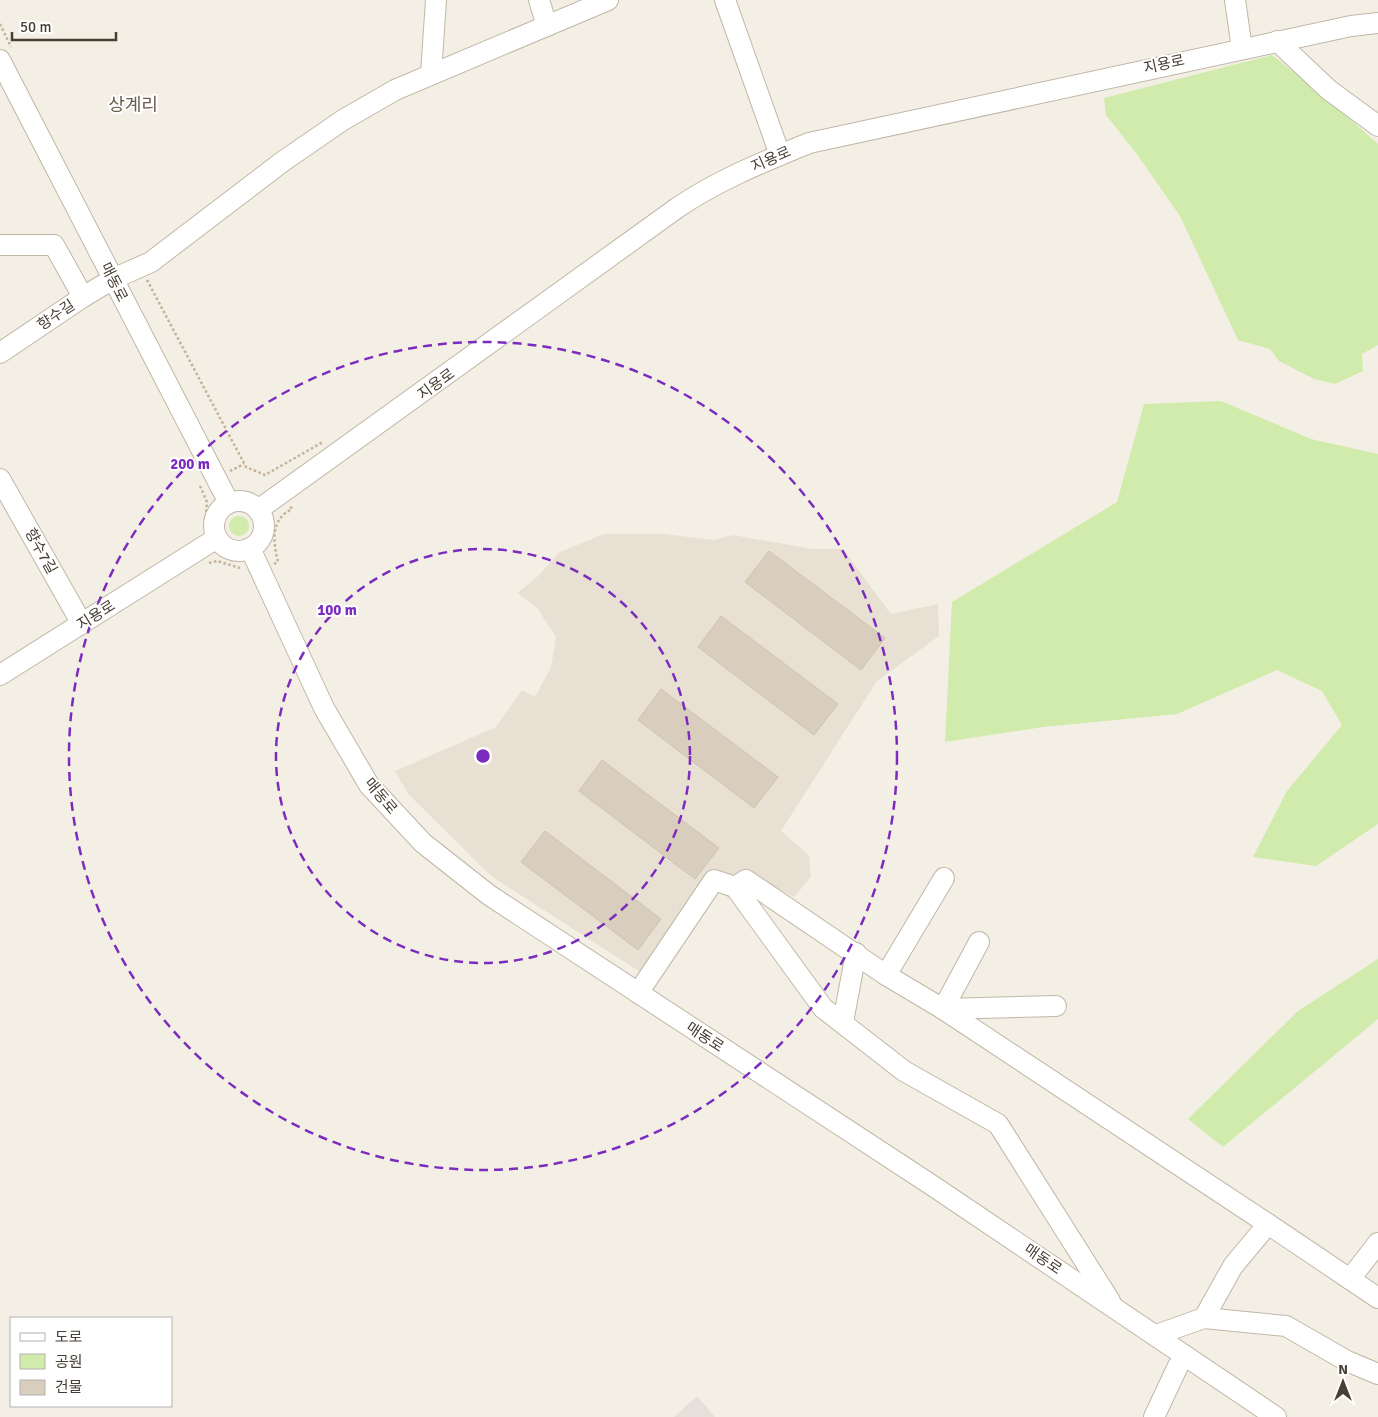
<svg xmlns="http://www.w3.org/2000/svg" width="1378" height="1417" viewBox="0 0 1378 1417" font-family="Signika,'Noto Sans KR',sans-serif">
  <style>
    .residential { fill: #e8e1d3 }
    .industrial { fill: #e6e0da }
    .green { fill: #d0ebab }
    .building { fill: #d9cdbd; stroke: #d1c2ad }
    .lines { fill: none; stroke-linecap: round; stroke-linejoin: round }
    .minor-casing { stroke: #c0b7a7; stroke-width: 22 }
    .path { stroke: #c3b298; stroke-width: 2.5; stroke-dasharray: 2.5 2.5; stroke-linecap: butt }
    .minor { stroke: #fff; stroke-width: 20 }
    .ring { fill: none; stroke: #7b2cbf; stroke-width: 2.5; stroke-dasharray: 9 6 }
    .labels { text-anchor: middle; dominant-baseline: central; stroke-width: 4; stroke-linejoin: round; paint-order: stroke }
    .street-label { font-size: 15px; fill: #473f34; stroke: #fff }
    .quarter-label { font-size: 18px; fill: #6a5d4b; stroke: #fff }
    .centre { fill: #7b2cbf; stroke: #fff; stroke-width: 2.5 }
    .ring-label { font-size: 15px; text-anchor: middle; font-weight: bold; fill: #7b2cbf; stroke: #fff; stroke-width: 4; stroke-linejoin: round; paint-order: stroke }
  </style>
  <rect width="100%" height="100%" fill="#f4efe5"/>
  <polygon class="residential" points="604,534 665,534 713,540 733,535 813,549 843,549 891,614 938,604 939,636 877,681 781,831 809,855 811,877 794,897 759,879 730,899 706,883 647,968 640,972 491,876 408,794 395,771 496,727 522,690 535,697 551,667 556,637 537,608 517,593 536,578 560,552"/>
  <polygon class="industrial" points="697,1396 715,1417 674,1417"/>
  <g class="green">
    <polygon points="1272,55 1324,96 1378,144 1378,345 1362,354 1363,371 1335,384 1314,379 1279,361 1270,349 1238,340 1180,216 1136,153 1106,115 1104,98"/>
    <polygon points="1221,401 1311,439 1378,454 1378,824 1316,866 1253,857 1287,791 1342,725 1322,691 1277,670 1177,714 1043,727 945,742 952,602 1117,502 1144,404"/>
    <circle cx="239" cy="526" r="10"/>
    <polygon points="1378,959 1378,1019 1223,1147 1188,1119 1298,1011"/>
  </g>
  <g class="building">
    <polygon points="769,551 885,638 861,670 745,582"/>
    <polygon points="721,616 838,704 814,735 698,647"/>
    <polygon points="661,689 778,777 754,808 638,720"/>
    <polygon points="602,760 719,848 695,879 579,791"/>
    <polygon points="545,831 661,919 638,950 521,862"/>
  </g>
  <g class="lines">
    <defs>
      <g id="minor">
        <polyline points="539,0 547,26"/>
        <polyline points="725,0 780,155"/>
        <polyline points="1235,0 1242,49"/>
        <polyline points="1277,41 1329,90 1378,126"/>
        <polyline points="0,60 229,503"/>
        <polyline points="431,74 436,0"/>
        <polyline points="0,245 54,245 83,297"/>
        <polyline points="0,353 83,297 113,279 151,262 282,162 343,120 395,90 608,0"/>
        <polyline points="0,479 82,624"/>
        <circle cx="239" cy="526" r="25"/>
        <path d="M258 510 677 208C718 180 763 162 809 143L1351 26 1378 23"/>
        <polyline points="250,548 324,708 369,785 423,843 489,895 933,1186 1276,1417"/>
        <polyline points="0,675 217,538"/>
        <polyline points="735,887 746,880 886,975 943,1009 1056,1006"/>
        <polyline points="979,942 943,1009 1268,1224"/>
        <polyline points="886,975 944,878"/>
        <polyline points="638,993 714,880 735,887 823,1008 904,1071 998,1124 1110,1301"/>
        <polyline points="843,1022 856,953"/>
        <polyline points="1350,1279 1378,1243"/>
        <polyline points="1204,1318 1233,1266 1268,1224 1378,1298"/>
        <polyline points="1156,1335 1204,1318 1286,1326 1347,1361 1378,1374"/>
        <polyline points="1154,1417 1178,1366"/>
      </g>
    </defs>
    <use href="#minor" class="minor-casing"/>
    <g class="path">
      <polyline points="0,24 11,47"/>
      <polyline points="147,280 246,467 265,475 323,442"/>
      <polyline points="230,471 244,464"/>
      <polyline points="200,486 207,502 205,527"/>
      <polyline points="209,563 217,561 240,568"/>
      <path d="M274 564 278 562C273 541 270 520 292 509L290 506"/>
    </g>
    <use href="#minor" class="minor"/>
  </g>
  <g class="ring">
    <circle cx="483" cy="756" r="207"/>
    <circle cx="483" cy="756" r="414"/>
  </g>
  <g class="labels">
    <g class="street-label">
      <text transform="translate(1164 64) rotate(-12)">지용로</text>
      <text transform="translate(771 159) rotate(-24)">지용로</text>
      <text transform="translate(114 282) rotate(63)">매동로</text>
      <text transform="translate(56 315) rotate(-34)">향수길</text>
      <text transform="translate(436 384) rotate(-36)">지용로</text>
      <text transform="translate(41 551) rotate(61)">향수7길</text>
      <text transform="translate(96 615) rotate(-32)">지용로</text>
      <text transform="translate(381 796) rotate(50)">매동로</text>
      <text transform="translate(705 1037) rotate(33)">매동로</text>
      <text transform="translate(1043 1259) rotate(34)">매동로</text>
    </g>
    <g class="quarter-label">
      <text x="133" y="105">상계리</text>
    </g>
  </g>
  <circle cx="483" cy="756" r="8" class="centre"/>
  <g class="ring-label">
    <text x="190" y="469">200 m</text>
    <text x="337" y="615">100 m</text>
  </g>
  <rect x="10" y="1317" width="162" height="90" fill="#ffffff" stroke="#b5b2ae"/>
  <rect x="20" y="1333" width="25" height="8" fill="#ffffff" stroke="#b5b2ae"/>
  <text x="55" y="1342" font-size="15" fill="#473f34">도로</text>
  <rect x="20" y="1354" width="25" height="15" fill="#d0ebab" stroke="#b5b2ae"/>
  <text x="55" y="1367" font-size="15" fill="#473f34">공원</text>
  <rect x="20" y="1380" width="25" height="15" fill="#d9cdbd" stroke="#b5b2ae"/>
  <text x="55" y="1392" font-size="15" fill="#473f34">건물</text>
  <g transform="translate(1343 1382)" stroke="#ffffff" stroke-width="4" paint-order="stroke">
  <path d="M0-4L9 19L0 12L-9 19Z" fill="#473f34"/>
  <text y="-8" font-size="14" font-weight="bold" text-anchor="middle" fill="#473f34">N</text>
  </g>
  <path d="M12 32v8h104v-8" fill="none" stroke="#473f34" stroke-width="2.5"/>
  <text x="20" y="32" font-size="15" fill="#473f34" stroke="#ffffff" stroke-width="4" paint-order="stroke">50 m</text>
</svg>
